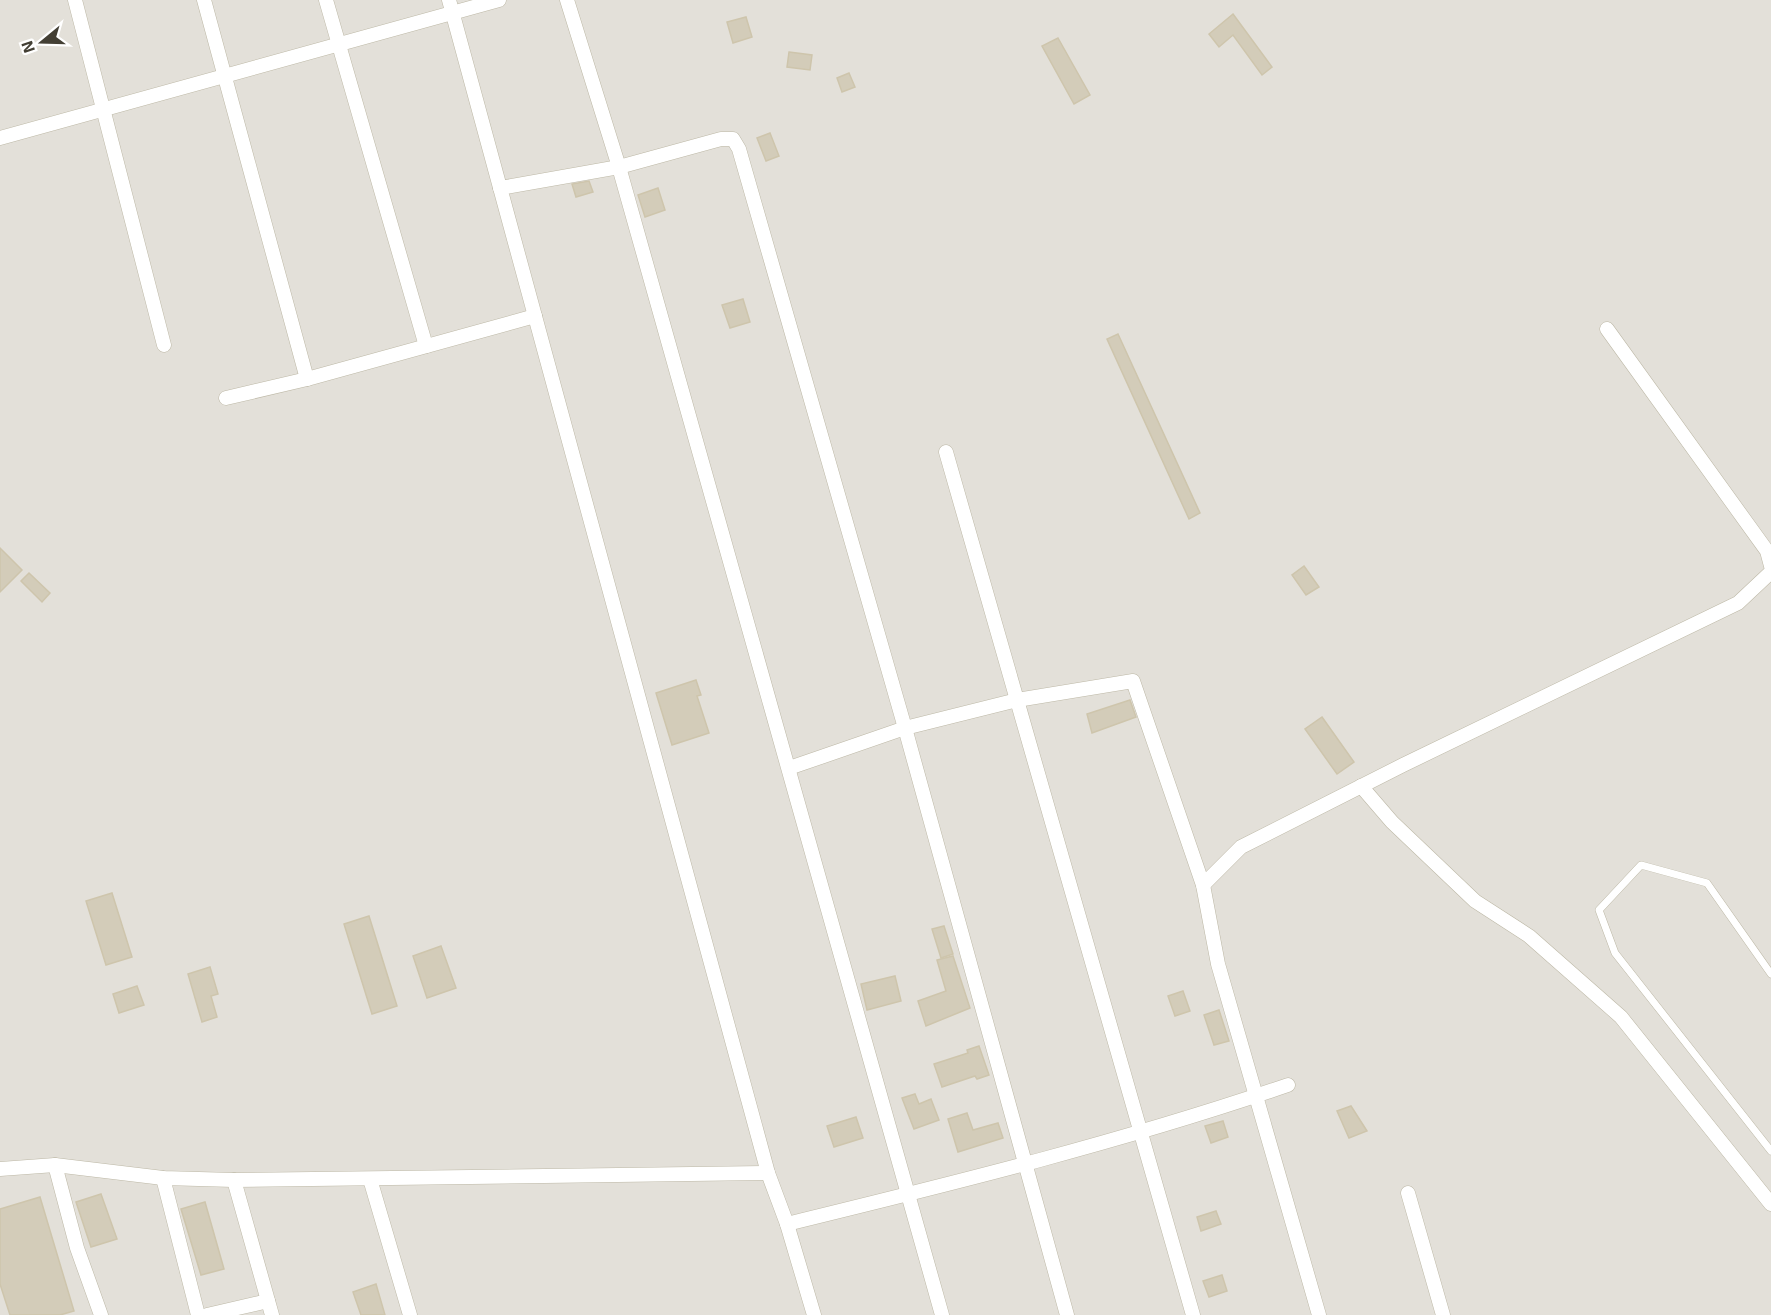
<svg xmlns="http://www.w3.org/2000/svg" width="1771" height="1315" viewBox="0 0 1771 1315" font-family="'Exo 2',sans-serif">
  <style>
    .industrial { fill: #e3e0d9 }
    .building { fill: #d3ccb9; stroke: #cec5ac; stroke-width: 1.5 }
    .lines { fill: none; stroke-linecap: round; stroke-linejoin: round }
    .service-casing { stroke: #bdb8a6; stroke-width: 8 }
    .minor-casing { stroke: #bdb8a6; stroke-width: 15 }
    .service { stroke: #fff; stroke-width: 7 }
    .minor { stroke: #fff; stroke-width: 14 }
  </style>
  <rect width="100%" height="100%" fill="#f2efe3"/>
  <rect class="industrial" x="0" y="0" width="1771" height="1315"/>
  <g class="building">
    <polygon points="1233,14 1272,67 1262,75 1233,35 1219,47 1209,34"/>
    <polygon points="746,17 752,37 733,43 727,22"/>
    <polygon points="1058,38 1090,95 1074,104 1042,46"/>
    <polygon points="789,52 812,55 810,70 787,67"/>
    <polygon points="849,73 855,87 842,92 837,78"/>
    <polygon points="770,133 779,156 766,161 757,138"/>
    <polygon points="589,181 593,192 576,197 572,184"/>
    <polygon points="658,188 665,210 645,217 638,195"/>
    <polygon points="743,299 750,322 730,328 722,305"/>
    <polygon points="1118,334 1200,513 1189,519 1107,339"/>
    <polygon points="0,548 22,570 0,592"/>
    <polygon points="1304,566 1319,587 1306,595 1292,575"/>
    <polygon points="29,573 50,593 42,602 21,581"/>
    <polygon points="696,680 701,695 697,696 709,733 672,745 656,693"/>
    <polygon points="1130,700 1136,717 1092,733 1087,714"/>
    <polygon points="1322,717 1354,762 1337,774 1305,729"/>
    <polygon points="112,893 132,957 106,965 86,901"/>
    <polygon points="369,916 397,1006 372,1014 344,924"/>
    <polygon points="944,926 953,954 941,958 932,929"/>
    <polygon points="441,946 456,988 427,998 413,956"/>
    <polygon points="953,956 970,1008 926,1026 918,1001 946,991 937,960"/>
    <polygon points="210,967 218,994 211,996 217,1017 202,1022 188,974"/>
    <polygon points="895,976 901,1001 867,1010 861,984"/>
    <polygon points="137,986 144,1005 119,1013 113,994"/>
    <polygon points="1183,991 1190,1011 1175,1016 1168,996"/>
    <polygon points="1219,1010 1229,1041 1214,1045 1204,1015"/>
    <polygon points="979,1046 989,1075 977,1079 975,1076 942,1087 934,1064 968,1053 967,1050"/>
    <polygon points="915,1094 919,1104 931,1099 939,1120 914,1129 902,1098"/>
    <polygon points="1351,1106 1367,1131 1349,1138 1337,1111"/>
    <polygon points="967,1113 973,1130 998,1123 1003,1138 958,1152 948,1119"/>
    <polygon points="856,1117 863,1138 834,1147 827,1126"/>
    <polygon points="1223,1121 1228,1137 1211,1143 1205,1126"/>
    <polygon points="101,1194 117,1239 91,1247 76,1202"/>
    <polygon points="40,1197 74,1311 60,1315 10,1315 0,1284 0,1209"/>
    <polygon points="205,1202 224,1269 201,1275 181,1209"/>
    <polygon points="1216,1211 1221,1224 1201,1231 1197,1217"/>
    <polygon points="1222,1275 1227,1291 1209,1297 1203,1281"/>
    <polygon points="376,1284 385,1315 361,1315 353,1292"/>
  </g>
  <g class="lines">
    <defs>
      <polyline id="service" points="1771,974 1707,883 1641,865 1599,910 1615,953 1771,1151"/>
      <g id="minor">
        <polyline points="75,0 164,345"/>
        <polyline points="204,0 307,379"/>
        <polyline points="326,0 426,346"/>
        <polyline points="449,0 768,1173 787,1224 814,1315"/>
        <polyline points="567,0 619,167 942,1315"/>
        <polyline points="0,138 499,0"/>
        <polyline points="500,188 619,167 721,139 733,139 739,149 905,728 1067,1315"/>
        <polyline points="1607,329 1767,551 1771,566"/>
        <polyline points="226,398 307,379 535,316"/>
        <polyline points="946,452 1193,1315"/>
        <polyline points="789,768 905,728 1017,700 1133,681 1203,885 1218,964 1319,1315"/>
        <polyline points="1361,786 1392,822 1475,901 1529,936 1621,1017 1771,1204"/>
        <polyline points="1203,885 1241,847 1403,765 1738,603 1771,572"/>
        <polyline points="55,1165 77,1248 101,1315"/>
        <polyline points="0,1169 55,1165 163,1178 234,1180 768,1173"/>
        <polyline points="163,1178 198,1315"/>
        <polyline points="370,1179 410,1315"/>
        <polyline points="234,1180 272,1315"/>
        <polyline points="1408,1193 1443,1315"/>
        <path d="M787 1224C955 1183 1125 1141 1288 1085"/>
        <polyline points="207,1315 268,1301"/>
      </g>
    </defs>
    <use href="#service" class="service-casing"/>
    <use href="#minor" class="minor-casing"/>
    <use href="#service" class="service"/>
    <use href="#minor" class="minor"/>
  </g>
  <g transform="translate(42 42) rotate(251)" stroke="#ffffff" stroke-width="4.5" paint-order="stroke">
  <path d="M0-4.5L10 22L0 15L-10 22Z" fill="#433f34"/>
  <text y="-9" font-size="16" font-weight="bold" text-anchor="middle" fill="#433f34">N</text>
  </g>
</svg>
